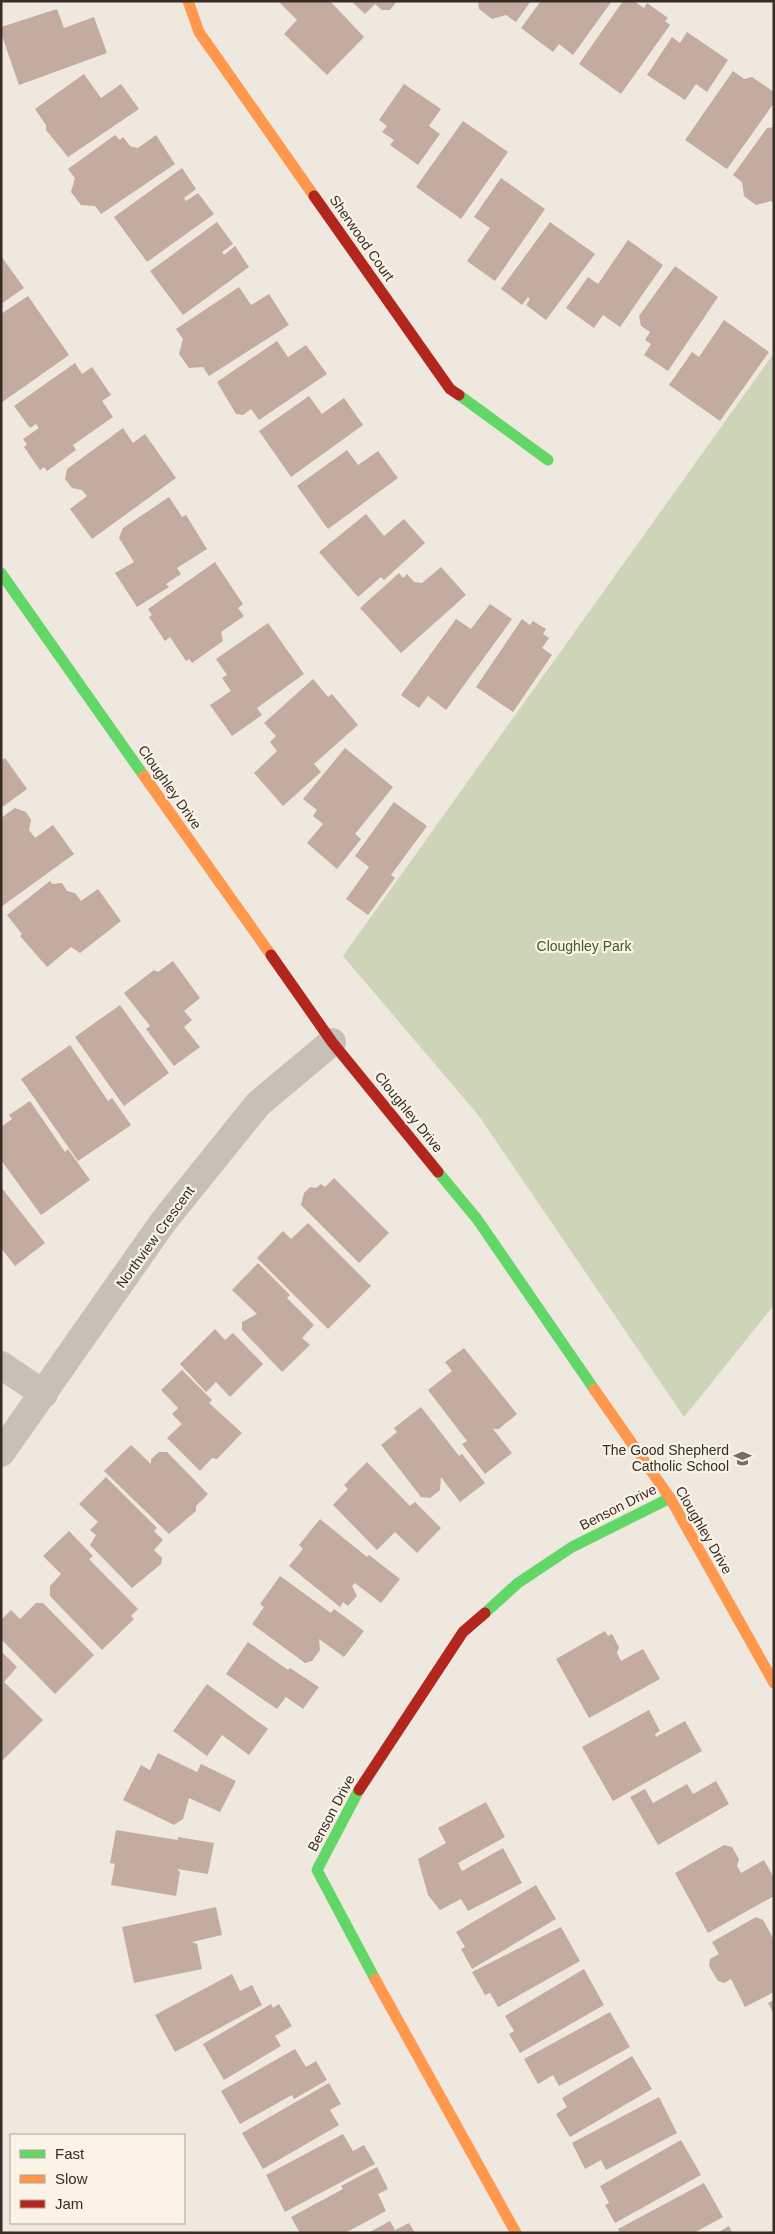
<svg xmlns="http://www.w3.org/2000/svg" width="775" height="2234" viewBox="0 0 775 2234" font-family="Helvetica,sans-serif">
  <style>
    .green { fill: #cdd4b8 }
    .building { fill: #c3ac9f }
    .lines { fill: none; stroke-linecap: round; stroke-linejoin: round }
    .street { stroke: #c7c0b8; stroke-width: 28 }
    .fast { stroke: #63d668; stroke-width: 11 }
    .slow { stroke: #ff974d; stroke-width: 11 }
    .jam { stroke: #b3261e; stroke-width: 11 }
    .labels { text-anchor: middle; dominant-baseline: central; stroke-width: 4.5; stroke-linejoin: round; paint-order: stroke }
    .street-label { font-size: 14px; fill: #372d26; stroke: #fbf3e6 }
    .park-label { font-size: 14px; fill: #435828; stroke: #fbf3e6 }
    .poi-label { font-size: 14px; fill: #372d26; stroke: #fbf3e6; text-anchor: end }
  </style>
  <rect width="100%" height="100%" fill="#eee8df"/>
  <polygon class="green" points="774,353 774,1305 684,1417 479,1116 343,956"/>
  <g class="building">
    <polygon points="278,1 330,1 364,37 327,75 284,34 297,20"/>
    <polygon points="351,1 397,1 390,10 382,10 375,4 365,14"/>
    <polygon points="478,1 531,1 516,22 506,15 492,19 479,9"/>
    <polygon points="541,1 612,1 573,55 559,44 553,52 521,28"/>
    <polygon points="623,1 634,1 644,8 647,3 668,18 665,21 670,25 621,94 579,64"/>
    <polygon points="57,9 64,28 94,17 107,53 19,85 1,33 1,27"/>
    <polygon points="687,32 728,60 707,92 696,84 685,100 647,75 672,37 680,43"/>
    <polygon points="733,71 744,79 752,77 774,92 774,103 727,169 685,140"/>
    <polygon points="84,74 101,98 121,84 139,109 68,157 46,130 46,125 35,109"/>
    <polygon points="404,84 441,109 429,126 440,134 418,165 390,145 394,140 382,132 387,126 379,120"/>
    <polygon points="463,121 508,152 461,219 416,187"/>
    <polygon points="774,127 774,203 771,201 756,205 744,196 742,182 733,175 767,128"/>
    <polygon points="115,135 120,140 123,137 130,146 138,148 156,135 175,164 101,214 95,206 81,205 71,192 75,178 68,169"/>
    <polygon points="182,168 196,189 184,198 186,201 198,193 214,214 147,262 114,217"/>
    <polygon points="501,178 545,209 495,281 467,261 490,228 474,217"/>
    <polygon points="217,222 233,244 222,252 224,255 235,246 249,267 183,315 150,271"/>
    <polygon points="550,222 595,254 546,320 526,305 530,299 528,297 522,305 501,289"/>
    <polygon points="628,240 663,265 620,327 603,315 594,328 566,308 588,277 598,284"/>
    <polygon points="1,256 24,288 1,304"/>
    <polygon points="675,266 718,297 668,371 644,355 651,344 645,340 650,332 641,326 639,316"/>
    <polygon points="239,287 251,305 269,294 289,325 209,376 203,367 189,368 179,354 183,339 176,329"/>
    <polygon points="28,296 69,355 1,403 1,314"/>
    <polygon points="724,320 769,352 720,421 669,385 692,352 699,357"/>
    <polygon points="277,341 288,357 306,345 327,374 259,420 251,409 243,415 236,414 217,382"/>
    <polygon points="75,363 82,374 92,367 111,395 102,401 113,417 73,445 76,450 47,471 44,467 40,470 24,447 27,444 23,439 39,428 36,424 30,428 14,406"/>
    <polygon points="309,396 322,414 344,398 363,425 291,477 259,431"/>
    <polygon points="123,428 133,443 145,434 176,478 92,539 70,509 87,496 82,490 72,488 65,479 67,469"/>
    <polygon points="347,450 358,465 378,451 398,478 328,529 297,486"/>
    <polygon points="169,497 182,517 186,515 207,549 177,568 181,574 166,584 169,587 137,607 115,573 134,562 119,538 123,528"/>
    <polygon points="366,514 384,536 404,519 425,543 384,580 381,577 358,597 319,552"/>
    <polygon points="215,562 243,604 238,608 244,616 221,632 223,641 192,663 189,659 186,661 170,637 165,641 149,617 152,615 148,609"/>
    <polygon points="441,567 466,595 401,653 360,608 399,573 403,578 407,574 414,582 422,583"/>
    <polygon points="490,604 512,619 446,710 428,696 419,708 401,695 456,619 471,629"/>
    <polygon points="522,619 530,625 533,621 546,629 543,634 549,638 542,648 552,655 513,712 476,687"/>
    <polygon points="268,623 304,674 257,708 262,715 232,736 210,705 231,691 222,678 227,675 216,659"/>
    <polygon points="313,679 328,697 332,694 358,725 314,764 321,772 283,806 254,773 277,751 270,742 276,736 264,723"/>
    <polygon points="345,748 393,787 355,834 361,839 337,869 307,843 323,824 313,816 317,810 303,799"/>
    <polygon points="5,758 27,789 1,808 1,761"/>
    <polygon points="394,802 427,826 391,875 395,878 368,915 346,899 369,867 355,856"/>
    <polygon points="15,808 26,812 31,820 29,830 35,838 53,825 74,854 1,907 1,818"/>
    <polygon points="50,881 52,884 62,883 67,891 75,893 81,901 98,889 121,921 80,953 71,947 47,967 20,936 22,934 7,915"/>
    <polygon points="173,961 200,998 184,1011 192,1020 184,1027 200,1047 174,1066 146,1029 150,1026 124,993 154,970 158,972"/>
    <polygon points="120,1005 169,1073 124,1106 75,1037"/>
    <polygon points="70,1045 108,1101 112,1098 131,1125 78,1161 21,1079"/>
    <polygon points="30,1101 65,1152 68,1149 90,1180 41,1215 1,1160 1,1127 12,1119 9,1115"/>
    <polygon points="334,1178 389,1233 359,1263 301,1205 304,1193 310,1187 316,1188 321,1184 325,1187"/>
    <polygon points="1,1187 45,1243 15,1266 1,1248"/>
    <polygon points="308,1223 371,1286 328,1329 257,1258 283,1231 291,1239"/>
    <polygon points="258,1263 290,1295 287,1298 314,1325 302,1338 310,1345 282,1372 242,1330 242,1322 257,1314 232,1290"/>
    <polygon points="215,1329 225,1340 233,1333 263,1364 230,1397 216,1382 206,1392 180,1364"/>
    <polygon points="464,1348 517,1414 499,1429 493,1429 512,1453 485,1474 462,1444 467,1441 428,1390 452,1371 445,1362"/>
    <polygon points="182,1370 212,1400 209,1403 242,1433 217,1459 212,1458 200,1471 167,1438 182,1424 172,1414 178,1408 161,1390"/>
    <polygon points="421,1407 459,1456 462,1454 485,1483 460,1502 441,1477 440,1490 430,1498 421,1497 381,1445 397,1432 394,1428"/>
    <polygon points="131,1445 151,1464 151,1459 159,1452 167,1452 208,1494 196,1506 196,1511 169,1534 104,1471"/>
    <polygon points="367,1462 410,1506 415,1502 441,1528 417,1553 395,1532 377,1550 333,1505 348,1489 344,1485"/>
    <polygon points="106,1477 157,1528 154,1531 163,1540 154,1550 162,1558 161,1564 132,1588 90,1545 96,1535 90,1530 98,1522 79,1504"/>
    <polygon points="320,1519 367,1557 369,1555 400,1579 381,1603 355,1583 352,1586 357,1596 348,1606 343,1602 340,1607 289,1566 303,1549 299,1545"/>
    <polygon points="69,1531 93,1556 89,1559 138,1609 131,1616 134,1619 102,1650 50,1596 50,1586 61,1574 43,1556"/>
    <polygon points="280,1576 331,1613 334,1609 364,1631 344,1657 319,1639 320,1650 312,1661 305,1663 252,1624 264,1607 260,1604"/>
    <polygon points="36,1603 43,1603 94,1655 55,1694 1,1639 1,1620 11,1610 20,1619"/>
    <polygon points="605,1631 608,1636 612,1634 619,1647 617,1653 621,1661 643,1649 660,1679 589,1718 556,1659"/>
    <polygon points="248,1642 288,1670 290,1668 319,1687 303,1709 286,1697 277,1709 226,1674"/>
    <polygon points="1,1651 17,1667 4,1682 43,1720 1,1762"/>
    <polygon points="207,1684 268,1729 249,1755 222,1735 207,1756 173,1731"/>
    <polygon points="649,1710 660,1731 655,1734 656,1737 685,1721 702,1751 613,1801 582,1747"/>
    <polygon points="158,1753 197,1772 201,1764 236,1781 220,1812 189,1798 183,1819 174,1825 123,1800 141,1765 150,1770"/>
    <polygon points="716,1781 729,1804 658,1845 630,1797 645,1789 653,1803 687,1784 693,1794"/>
    <polygon points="486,1802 505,1837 458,1863 462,1871 503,1848 522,1883 468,1911 461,1899 440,1910 428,1895 418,1859 446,1843 438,1828"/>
    <polygon points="116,1830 178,1840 178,1837 214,1843 208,1874 177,1869 180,1872 176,1896 111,1885 115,1864 110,1863"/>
    <polygon points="724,1845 732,1847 739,1859 737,1866 741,1873 764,1860 774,1878 774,1896 708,1933 675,1873"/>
    <polygon points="536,1885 556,1919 472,1969 461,1949 465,1947 456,1932"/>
    <polygon points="216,1907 222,1935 192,1942 197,1944 202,1969 134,1983 122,1927"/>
    <polygon points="756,1917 763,1920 774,1940 774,1992 745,2007 731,1979 724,1983 718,1981 709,1966 710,1959 719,1954 712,1942"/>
    <polygon points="561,1927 580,1961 498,2007 490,1993 485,1995 472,1972"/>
    <polygon points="584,1969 604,2005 520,2053 509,2034 514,2031 505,2016"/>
    <polygon points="232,1974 240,1991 252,1985 262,2005 175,2052 155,2015"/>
    <polygon points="774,2000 774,2014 768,2003"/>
    <polygon points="271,2004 273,2008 279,2004 292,2026 275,2036 281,2046 224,2080 203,2044"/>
    <polygon points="610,2012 630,2047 559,2086 553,2075 538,2084 524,2059"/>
    <polygon points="295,2049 306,2067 316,2061 327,2080 294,2099 292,2095 240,2124 221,2091"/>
    <polygon points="632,2056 652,2089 570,2137 556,2114 567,2107 562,2098"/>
    <polygon points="329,2083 341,2104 330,2110 339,2125 263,2169 242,2133"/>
    <polygon points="659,2097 677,2133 606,2170 601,2160 585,2169 572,2143"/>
    <polygon points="343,2134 353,2151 364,2145 375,2164 285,2212 266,2175"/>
    <polygon points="681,2140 701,2175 615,2223 605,2205 609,2203 600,2186"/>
    <polygon points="377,2167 388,2189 378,2194 386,2211 345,2233 300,2233 291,2217 343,2189 341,2186"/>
    <polygon points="704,2183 723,2217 694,2233 620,2233 618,2229"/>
    <polygon points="390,2221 395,2230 409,2223 415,2233 368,2233"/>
    <polygon points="729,2226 732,2233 717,2233"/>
  </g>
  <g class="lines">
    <g class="street">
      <polyline points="1,1365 44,1394"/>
      <polyline points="1,1453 163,1222 258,1104 332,1042"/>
    </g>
    <g class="fast">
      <polyline points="459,395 548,460"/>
      <polyline points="1,573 144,776"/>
      <polyline points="438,1172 477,1219 594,1389"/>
      <polyline points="485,1613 518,1583 572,1547 670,1498"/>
      <polyline points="359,1790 317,1870 375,1979"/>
    </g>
    <g class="slow">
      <polyline points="188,1 199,32 314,196"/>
      <polyline points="144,776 271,955"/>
      <polyline points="594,1389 670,1498 774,1683"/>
      <polyline points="375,1979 516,2233"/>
    </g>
    <g class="jam">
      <polyline points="314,196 450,389 459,395"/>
      <polyline points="271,955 332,1042 438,1172"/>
      <polyline points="359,1790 463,1632 485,1613"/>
    </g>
  </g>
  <defs>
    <symbol id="school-bare" viewBox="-9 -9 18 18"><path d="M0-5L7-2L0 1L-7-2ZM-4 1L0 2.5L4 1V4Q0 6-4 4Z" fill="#776e67" stroke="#fbf3e6" stroke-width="2.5" paint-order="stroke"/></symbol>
  </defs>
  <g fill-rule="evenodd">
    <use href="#school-bare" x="730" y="1446" width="25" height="25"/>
  </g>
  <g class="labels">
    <g class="street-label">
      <text transform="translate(362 238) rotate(55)">Sherwood Court</text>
      <text transform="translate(170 787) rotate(55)">Cloughley Drive</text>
      <text transform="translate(409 1112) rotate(51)">Cloughley Drive</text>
      <text transform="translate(155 1237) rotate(-54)">Northview Crescent</text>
      <text transform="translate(618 1507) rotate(-27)">Benson Drive</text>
      <text transform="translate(704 1530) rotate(60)">Cloughley Drive</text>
      <text transform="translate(331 1813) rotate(-62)">Benson Drive</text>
    </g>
    <g class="park-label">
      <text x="584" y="946">Cloughley Park</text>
    </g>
    <g class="poi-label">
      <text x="729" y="1450">The Good Shepherd<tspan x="729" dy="16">Catholic School</tspan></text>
    </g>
  </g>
  <rect width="775" height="2234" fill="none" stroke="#372d26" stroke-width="5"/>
  <rect x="10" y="2134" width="175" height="90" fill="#fbf3e6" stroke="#ada499"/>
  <rect x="20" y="2150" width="25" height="8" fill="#63d668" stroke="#ada499"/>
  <text x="55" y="2159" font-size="15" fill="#372d26">Fast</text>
  <rect x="20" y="2175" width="25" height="8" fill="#ff974d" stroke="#ada499"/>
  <text x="55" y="2184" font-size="15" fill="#372d26">Slow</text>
  <rect x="20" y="2200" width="25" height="8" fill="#b3261e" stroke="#ada499"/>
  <text x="55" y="2209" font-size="15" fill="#372d26">Jam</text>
</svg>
